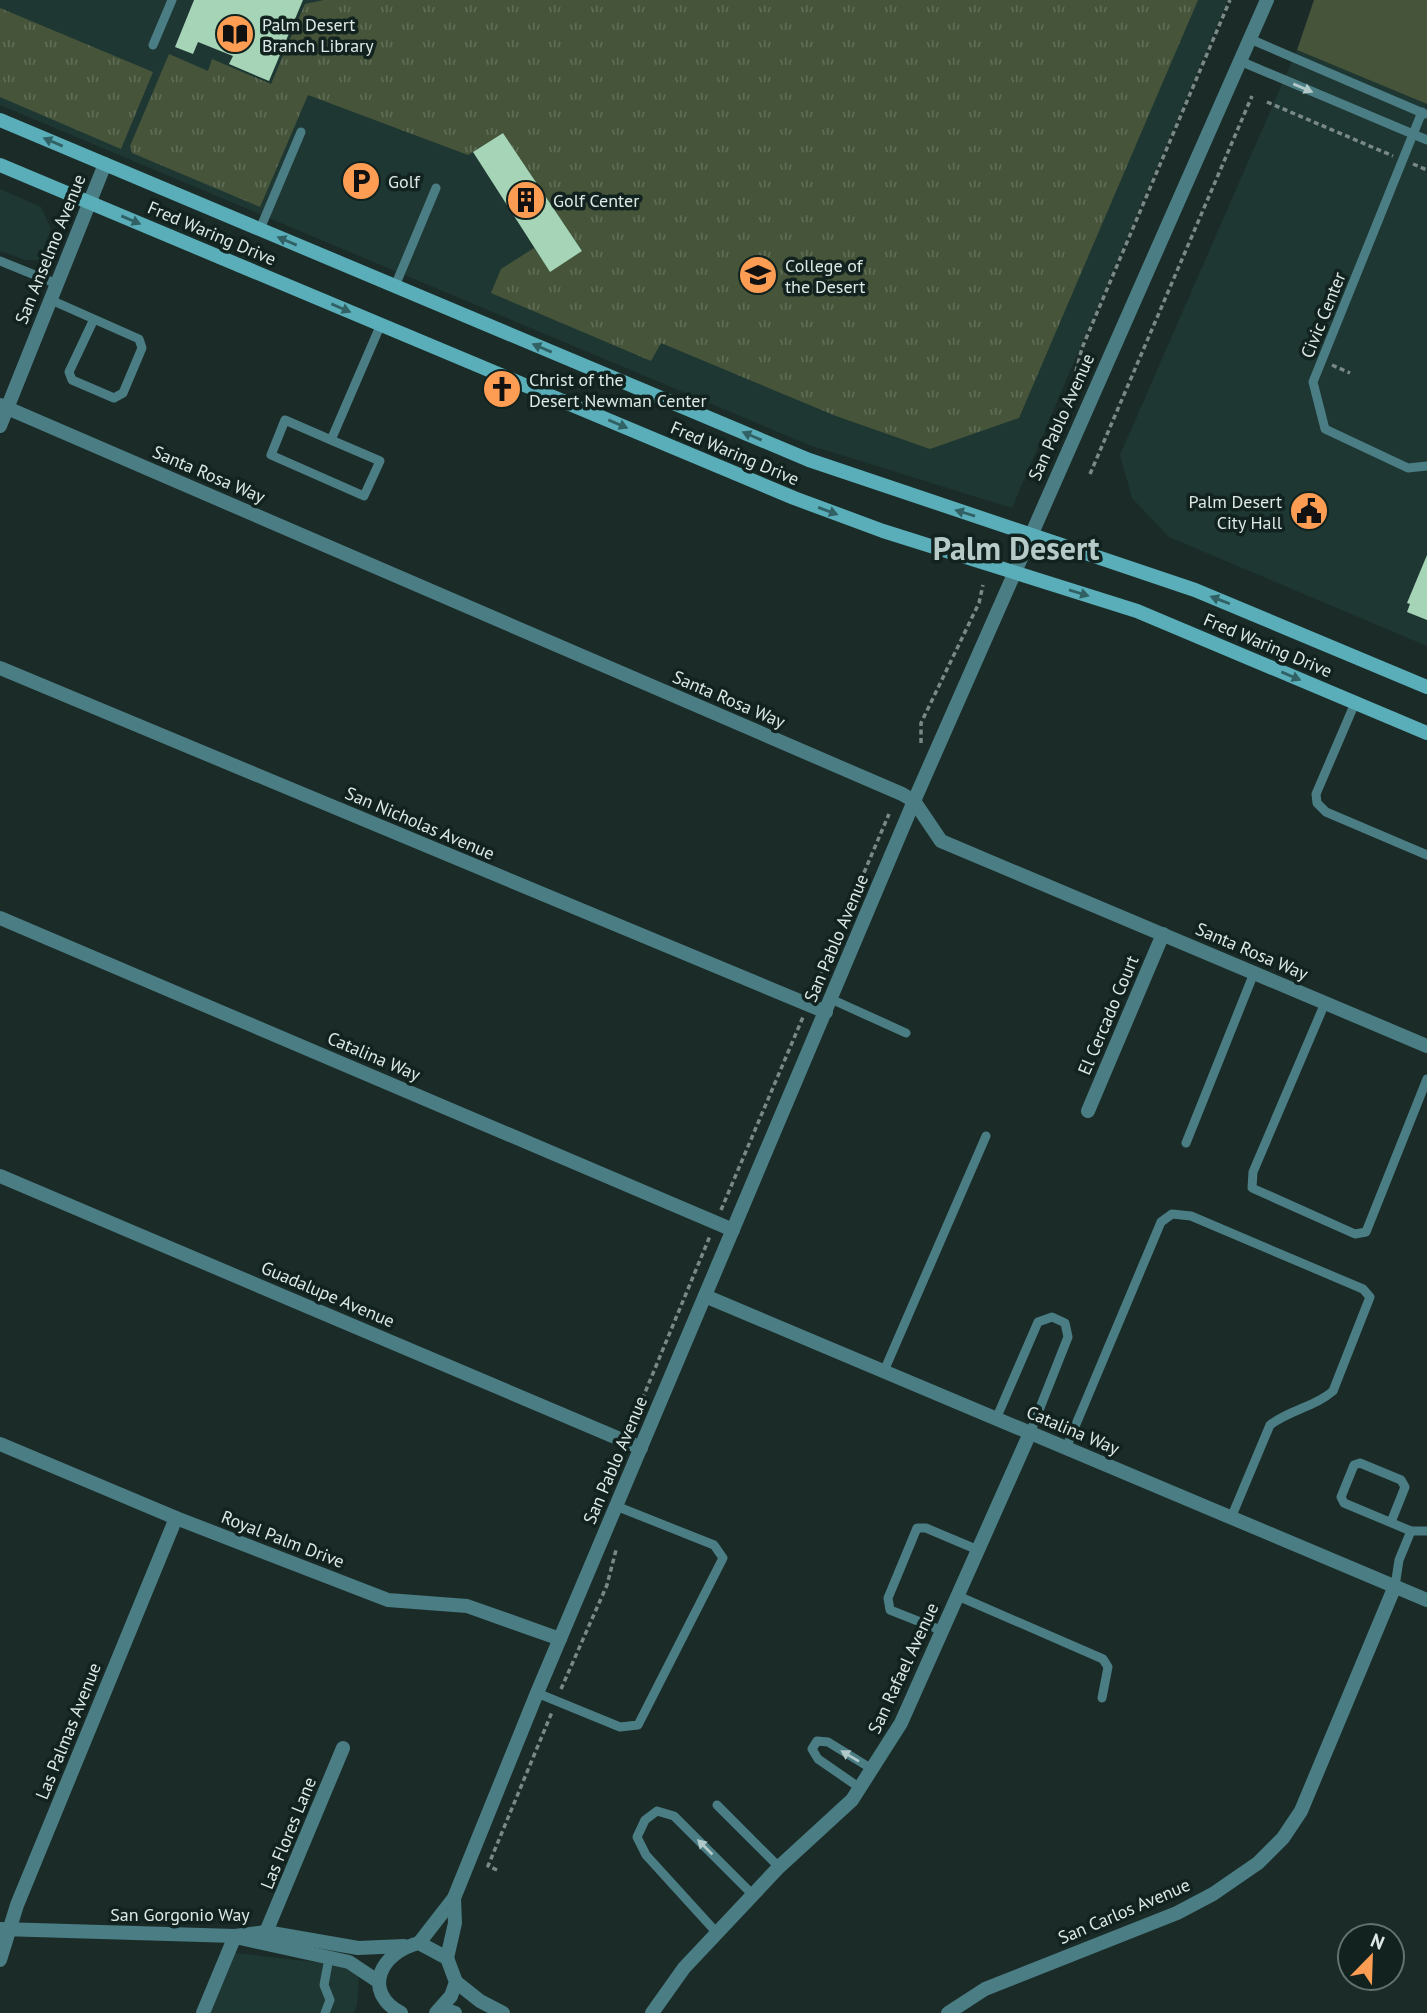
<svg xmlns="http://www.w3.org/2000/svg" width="1427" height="2013" viewBox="0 0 1427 2013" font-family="'PT Sans',sans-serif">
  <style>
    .built { fill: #1e3733 }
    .grass { fill: url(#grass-tufts) }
    .park { fill: #46543a }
    .building { fill: #a6d4b6 }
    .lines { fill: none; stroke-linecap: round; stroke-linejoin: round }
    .path { stroke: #7a8985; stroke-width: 3.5; stroke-dasharray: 5 3.5; stroke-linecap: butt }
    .service { stroke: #4b7d84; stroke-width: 9 }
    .minor { stroke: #4b7d84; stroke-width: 14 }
    .tertiary { stroke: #4b7d84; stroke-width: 14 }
    .secondary { stroke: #59aeb9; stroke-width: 14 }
    .oneway { fill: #b2c9c9 }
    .oneway2 { fill: #316164 }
    .labels { text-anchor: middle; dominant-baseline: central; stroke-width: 7; stroke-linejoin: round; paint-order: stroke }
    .poi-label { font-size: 18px; fill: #dee9e6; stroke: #11221f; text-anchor: start }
    .street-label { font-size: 18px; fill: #dee9e6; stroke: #11221f }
    .town-label { font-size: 32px; font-weight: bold; fill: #b6cbc7; stroke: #11221f }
  </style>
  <defs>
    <pattern id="grass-tufts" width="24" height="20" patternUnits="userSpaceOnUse" patternTransform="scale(1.75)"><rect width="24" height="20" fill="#46543a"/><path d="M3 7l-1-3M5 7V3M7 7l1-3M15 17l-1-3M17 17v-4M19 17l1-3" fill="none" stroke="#606d56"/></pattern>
  </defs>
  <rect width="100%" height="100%" fill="#1b2c28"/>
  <g class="built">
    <polygon points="0,0 1228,0 1012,508 809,445 0,105"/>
    <polygon points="1297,50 1427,104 1427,646 1169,537 1132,498 1120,455"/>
    <polygon points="0,189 41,207 51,229 39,260 26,260 0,251"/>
    <polygon points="236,1953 347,1966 359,1975 357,2005 354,2013 210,2013"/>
  </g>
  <g class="grass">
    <polygon points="324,0 1198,0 1019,418 930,449 836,416 661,343 651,361 491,293 501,269 534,248 550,271 582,251 503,133 468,155 308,95 260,207 132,153 130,146 169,54 208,71 212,59 271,84 305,4"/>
    <polygon points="0,8 153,72 121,149 0,97"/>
  </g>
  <polygon class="park" points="1314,0 1427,0 1427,104 1297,50"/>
  <g class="building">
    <polygon points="194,0 303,0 269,81 229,64 233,56 198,42 193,54 175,47"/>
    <polygon points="503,133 582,251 550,272 473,152"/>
    <polygon points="1427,555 1427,620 1407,612 1410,604 1407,603"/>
  </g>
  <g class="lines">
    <g class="path">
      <polyline points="1267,102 1393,156"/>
      <polyline points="1413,164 1427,170"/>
      <polyline points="1303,349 1312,356"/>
      <polyline points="1332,365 1350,373"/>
      <polyline points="1052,444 1065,414 1082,348 1230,0"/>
      <polyline points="1090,474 1252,96"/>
      <polyline points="921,743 921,723 979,603 983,585"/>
      <polyline points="814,990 889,814"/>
      <polyline points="721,1210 803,1017"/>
      <polyline points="639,1407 710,1236"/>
      <polyline points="561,1689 607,1585 616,1550"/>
      <polyline points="497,1870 488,1866 552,1712"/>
    </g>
    <g class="service">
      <polyline points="1250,39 1425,114"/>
      <polyline points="153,45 172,0"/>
      <polyline points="1240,61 1427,140"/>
      <polyline points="1422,112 1313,382 1325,429 1408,468 1427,466"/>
      <polyline points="260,229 301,132"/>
      <polyline points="0,261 57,284"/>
      <polyline points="395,286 436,188"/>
      <polyline points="51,300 139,339 142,348 123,393 114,398 72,380 69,372 94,319"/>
      <polyline points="331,440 380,461 364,496 271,455 285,420 331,440 381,324"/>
      <polyline points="1355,703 1316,794 1317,803 1326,812 1427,855"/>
      <polyline points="831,999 906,1033"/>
      <polyline points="1325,1003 1253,1172 1252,1188 1355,1234 1366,1232 1427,1079"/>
      <polyline points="1186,1143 1254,973"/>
      <polyline points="884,1371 986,1136"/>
      <polyline points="996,1419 1038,1322 1052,1317 1065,1323 1068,1337 1030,1433"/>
      <path d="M1066 1448 1161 1222 1172 1214 1191 1216 1363 1289 1370 1297 1333 1391C1315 1407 1289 1410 1270 1425L1231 1518"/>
      <polyline points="1391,1522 1405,1487 1401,1480 1360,1463 1354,1465 1341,1497 1344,1503 1411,1531 1399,1560 1395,1586"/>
      <polyline points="1411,1531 1427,1531"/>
      <polyline points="958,1596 1103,1659 1108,1667 1102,1698"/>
      <polyline points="943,1631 890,1610 888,1598 917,1528 926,1528 978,1550"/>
      <polyline points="537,1693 620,1727 638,1725 723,1558 714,1545 616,1506"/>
      <polyline points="860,1788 818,1759 812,1749 817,1741 828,1742 872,1769"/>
      <polyline points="717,1805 779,1867"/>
      <polyline points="717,1933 646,1855 637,1837 645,1820 657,1811 674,1816 753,1895"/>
      <polyline points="325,2013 330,2000 324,1985 329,1958"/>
    </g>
    <g class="minor">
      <polyline points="0,405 902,794 914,801 941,841 1427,1046"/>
      <polyline points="0,426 105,164"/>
      <polyline points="0,668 826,1012"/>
      <polyline points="0,918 733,1230"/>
      <polyline points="1088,1111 1163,934"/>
      <polyline points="0,1176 641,1448"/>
      <polyline points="705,1296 1427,1600"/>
      <polyline points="0,1444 176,1518 388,1600 467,1606 560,1639"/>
      <polyline points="1,1929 235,1936 266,1932 358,1948 404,1946"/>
      <polyline points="266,1932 343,1748"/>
      <polyline points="240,1938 349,1962 379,1982"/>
      <polyline points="0,1960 17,1905 176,1518"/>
      <polyline points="456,1982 480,2001 503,2013"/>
      <polyline points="443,2009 455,2013"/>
      <polyline points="203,2013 235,1936"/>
      <polyline points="652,2013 684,1968 779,1867 852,1800 901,1723 1030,1433"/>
      <polyline points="948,2013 985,1989 1177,1913 1213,1894 1258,1863 1283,1838 1301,1811 1395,1586"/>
    </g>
    <g class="tertiary">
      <polyline points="419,1943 454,1898 537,1693 914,801 1267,0"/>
      <polyline points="447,1958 455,1923 454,1898"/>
      <path d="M401 2013C361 1991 381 1952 419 1943L447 1958 456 1982 451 1996 436 2013"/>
    </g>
    <g class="secondary">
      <polyline points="0,120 809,460 1195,590 1427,687"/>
      <polyline points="0,165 794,498 883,531 1137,611 1427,733"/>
    </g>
  </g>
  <defs><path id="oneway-solid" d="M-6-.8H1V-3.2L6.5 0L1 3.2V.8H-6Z" transform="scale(1.75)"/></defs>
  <g class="oneway">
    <use href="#oneway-solid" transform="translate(1303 88) rotate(23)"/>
    <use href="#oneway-solid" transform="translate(850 1756) rotate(-149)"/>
    <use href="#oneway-solid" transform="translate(705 1847) rotate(-135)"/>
  </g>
  <g class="oneway2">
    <use href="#oneway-solid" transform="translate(53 142) rotate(-157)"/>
    <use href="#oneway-solid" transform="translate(131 220) rotate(23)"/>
    <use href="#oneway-solid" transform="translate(287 241) rotate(-157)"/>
    <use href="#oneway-solid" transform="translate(341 308) rotate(23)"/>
    <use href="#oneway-solid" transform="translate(542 348) rotate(-157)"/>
    <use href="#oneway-solid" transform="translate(618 424) rotate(23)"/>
    <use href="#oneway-solid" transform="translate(752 436) rotate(-157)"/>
    <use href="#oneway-solid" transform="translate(828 511) rotate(20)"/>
    <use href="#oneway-solid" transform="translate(965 513) rotate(-163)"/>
    <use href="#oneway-solid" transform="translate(1079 593) rotate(17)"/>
    <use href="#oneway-solid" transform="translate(1220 600) rotate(-159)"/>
    <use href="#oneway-solid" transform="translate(1291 676) rotate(23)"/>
  </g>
  <defs>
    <symbol id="library-disc" viewBox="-11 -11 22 22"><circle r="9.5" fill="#fd9d54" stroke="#11221f"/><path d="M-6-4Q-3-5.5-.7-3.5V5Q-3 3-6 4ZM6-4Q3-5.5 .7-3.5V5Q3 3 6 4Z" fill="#111"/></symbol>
    <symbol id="parking-disc" viewBox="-11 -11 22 22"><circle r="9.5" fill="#fd9d54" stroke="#11221f"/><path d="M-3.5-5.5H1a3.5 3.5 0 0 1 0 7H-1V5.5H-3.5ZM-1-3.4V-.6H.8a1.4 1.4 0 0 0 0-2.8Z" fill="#111"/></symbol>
    <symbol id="building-disc" viewBox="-11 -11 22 22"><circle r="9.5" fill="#fd9d54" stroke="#11221f"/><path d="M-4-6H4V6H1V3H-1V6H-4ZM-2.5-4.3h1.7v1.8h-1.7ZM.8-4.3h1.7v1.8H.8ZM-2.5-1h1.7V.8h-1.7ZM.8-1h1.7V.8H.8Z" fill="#111"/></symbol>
    <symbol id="university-disc" viewBox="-11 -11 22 22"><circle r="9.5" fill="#fd9d54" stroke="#11221f"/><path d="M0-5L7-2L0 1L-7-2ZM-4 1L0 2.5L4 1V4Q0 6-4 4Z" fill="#111"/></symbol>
    <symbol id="church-disc" viewBox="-11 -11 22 22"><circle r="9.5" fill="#fd9d54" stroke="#11221f"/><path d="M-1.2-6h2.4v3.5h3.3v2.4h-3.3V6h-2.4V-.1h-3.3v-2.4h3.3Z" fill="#111"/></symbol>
    <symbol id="civic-disc" viewBox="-11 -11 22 22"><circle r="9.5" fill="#fd9d54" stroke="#11221f"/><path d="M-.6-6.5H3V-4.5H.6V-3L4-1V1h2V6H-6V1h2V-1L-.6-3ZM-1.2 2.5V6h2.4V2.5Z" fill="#111"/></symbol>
  </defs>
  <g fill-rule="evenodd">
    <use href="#library-disc" x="213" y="12" width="44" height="44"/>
    <use href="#parking-disc" x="339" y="159" width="44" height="44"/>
    <use href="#building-disc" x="504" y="178" width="44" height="44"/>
    <use href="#university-disc" x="736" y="253" width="44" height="44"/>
    <use href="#church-disc" x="480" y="367" width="44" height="44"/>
    <use href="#civic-disc" x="1287" y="489" width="44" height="44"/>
  </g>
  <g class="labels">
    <g class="poi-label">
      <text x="262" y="24">Palm Desert<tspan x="262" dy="21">Branch Library</tspan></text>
      <text x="388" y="181">Golf</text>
      <text x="553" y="200">Golf Center</text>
      <text x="785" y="265">College of<tspan x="785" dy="21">the Desert</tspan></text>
      <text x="529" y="379">Christ of the<tspan x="529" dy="21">Desert Newman Center</tspan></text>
      <text x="1282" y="501" text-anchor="end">Palm Desert<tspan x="1282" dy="21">City Hall</tspan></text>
    </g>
    <g class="street-label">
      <text transform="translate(212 233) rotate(23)">Fred Waring Drive</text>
      <text transform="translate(50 249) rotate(-68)">San Anselmo Avenue</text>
      <text transform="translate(1323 315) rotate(-68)">Civic Center</text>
      <text transform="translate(1061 417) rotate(-66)">San Pablo Avenue</text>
      <text transform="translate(735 453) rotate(23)">Fred Waring Drive</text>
      <text transform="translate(209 474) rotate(23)">Santa Rosa Way</text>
      <text transform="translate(1268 645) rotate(23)">Fred Waring Drive</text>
      <text transform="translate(729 699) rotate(23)">Santa Rosa Way</text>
      <text transform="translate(420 823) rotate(23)">San Nicholas Avenue</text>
      <text transform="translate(836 938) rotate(-67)">San Pablo Avenue</text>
      <text transform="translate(1252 951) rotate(23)">Santa Rosa Way</text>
      <text transform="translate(1108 1015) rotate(-67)">El Cercado Court</text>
      <text transform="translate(374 1056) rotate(23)">Catalina Way</text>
      <text transform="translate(328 1294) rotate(23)">Guadalupe Avenue</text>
      <text transform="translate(1073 1430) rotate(23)">Catalina Way</text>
      <text transform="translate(615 1460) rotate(-67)">San Pablo Avenue</text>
      <text transform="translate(283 1539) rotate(21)">Royal Palm Drive</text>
      <text transform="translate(903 1668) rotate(-65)">San Rafael Avenue</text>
      <text transform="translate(68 1731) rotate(-68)">Las Palmas Avenue</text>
      <text transform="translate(288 1833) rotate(-68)">Las Flores Lane</text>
      <text transform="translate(1124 1911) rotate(-23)">San Carlos Avenue</text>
      <text x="180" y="1914">San Gorgonio Way</text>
    </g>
    <g class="town-label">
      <text x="1016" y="548">Palm Desert</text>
    </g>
  </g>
  <g transform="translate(1371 1957) rotate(23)"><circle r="33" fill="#11221f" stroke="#63726f" stroke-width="2"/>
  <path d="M0-5L12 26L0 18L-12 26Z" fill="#fd9d54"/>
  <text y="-10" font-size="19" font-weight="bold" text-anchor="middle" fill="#dee9e6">N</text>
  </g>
</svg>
